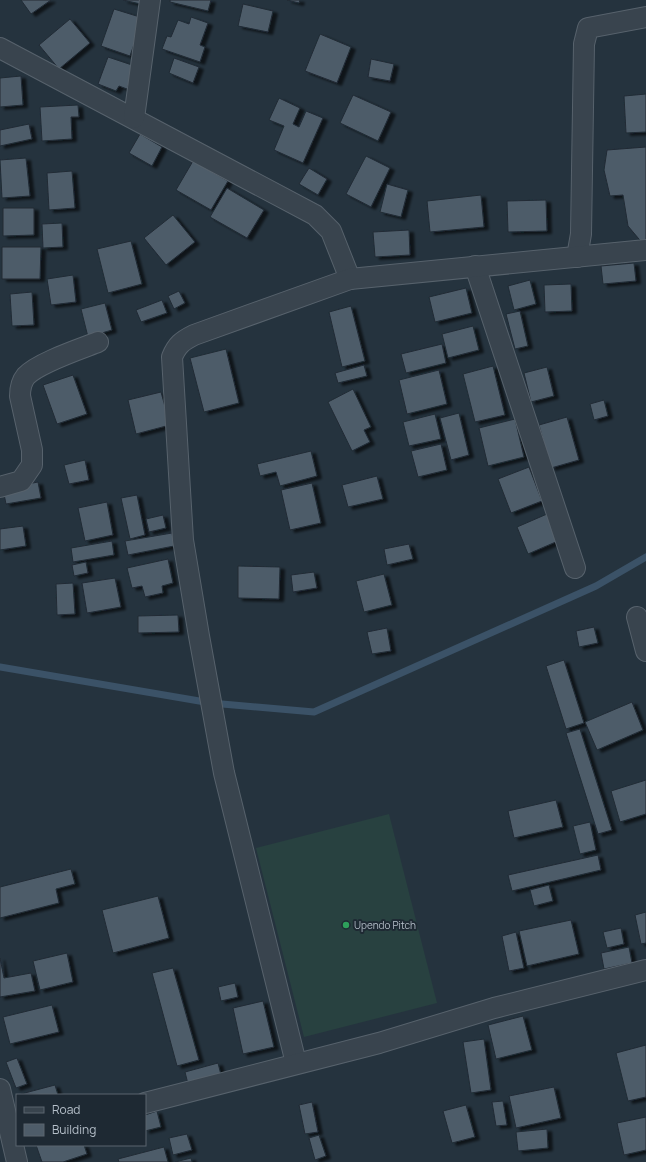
<svg xmlns="http://www.w3.org/2000/svg" width="646" height="1162" viewBox="0 0 646 1162" font-family="Manrope,sans-serif">
  <style>
    .pitch { fill: #284140 }
    .lines { fill: none; stroke-linecap: round; stroke-linejoin: round }
    .stream { stroke: #3b5267; stroke-width: 7 }
    .building { fill: #4e5c69; stroke: #202b35; filter: url(#shadow) }
    .street-casing { stroke: #57626c; stroke-width: 22 }
    .street { stroke: #39444e; stroke-width: 20 }
    .leisure-dot { fill: #2e9e5b; stroke: #1e2933; stroke-width: 1.5 }
    .labels { text-anchor: middle; dominant-baseline: central; stroke-width: 4; stroke-linejoin: round; paint-order: stroke }
    .poi-label { font-size: 10px; fill: #b5bfc9; stroke: #1e2933; text-anchor: start }
  </style>
  <defs>
    <filter id="shadow"><feDropShadow dx="4.5" dy="2.5" stdDeviation="1" flood-color="#0009"/></filter>
  </defs>
  <rect width="100%" height="100%" fill="#25333e"/>
  <polygon class="pitch" points="389,814 437,1003 304,1037 256,848"/>
  <g class="lines">
    <polyline class="stream" points="0,667 211,703 314,712 596,586 646,557"/>
  </g>
  <g class="building">
    <polygon points="21,0 51,0 31,14"/>
    <polygon points="123,0 147,0 145,5"/>
    <polygon points="170,0 211,0 208,11 170,2"/>
    <polygon points="287,0 300,0 299,3"/>
    <polygon points="243,4 273,11 268,32 238,26"/>
    <polygon points="114,9 143,18 130,56 101,46"/>
    <polygon points="191,17 208,23 200,45 205,47 200,62 162,49 167,36 171,37 178,20 189,24"/>
    <polygon points="70,19 90,43 59,69 39,45"/>
    <polygon points="320,34 351,47 337,83 305,71"/>
    <polygon points="108,57 135,66 127,89 119,86 116,91 98,84"/>
    <polygon points="174,58 199,67 193,83 169,73"/>
    <polygon points="371,59 394,64 390,81 368,77"/>
    <polygon points="21,76 23,105 0,107 0,78"/>
    <polygon points="646,94 646,132 626,133 624,96"/>
    <polygon points="353,95 391,112 378,141 340,123"/>
    <polygon points="279,98 300,108 293,124 299,127 306,111 323,118 303,163 274,150 284,126 269,120"/>
    <polygon points="78,105 79,117 71,117 72,139 42,141 40,107"/>
    <polygon points="29,124 32,139 0,146 0,130"/>
    <polygon points="140,134 162,147 152,166 129,153"/>
    <polygon points="646,147 646,244 644,245 628,226 623,195 610,196 604,170 607,150"/>
    <polygon points="366,156 390,168 371,207 346,194"/>
    <polygon points="26,158 30,196 2,198 0,160"/>
    <polygon points="193,161 228,181 211,210 176,190"/>
    <polygon points="309,168 327,179 318,195 299,184"/>
    <polygon points="72,171 75,208 49,210 47,173"/>
    <polygon points="387,184 408,190 401,217 380,212"/>
    <polygon points="227,188 264,210 247,238 210,217"/>
    <polygon points="481,195 484,227 430,232 427,201"/>
    <polygon points="546,200 547,231 508,232 507,201"/>
    <polygon points="3,208 34,208 34,235 3,236"/>
    <polygon points="173,215 195,242 166,265 144,238"/>
    <polygon points="62,223 63,247 43,248 42,224"/>
    <polygon points="409,230 410,255 375,257 373,232"/>
    <polygon points="131,241 142,284 108,293 97,249"/>
    <polygon points="2,247 41,247 40,279 2,279"/>
    <polygon points="634,263 636,281 603,284 601,266"/>
    <polygon points="73,275 76,302 51,305 47,279"/>
    <polygon points="530,280 536,304 514,310 508,286"/>
    <polygon points="571,284 572,311 545,312 544,285"/>
    <polygon points="466,288 472,313 435,322 429,297"/>
    <polygon points="179,291 185,303 174,309 168,296"/>
    <polygon points="32,292 34,325 12,326 10,294"/>
    <polygon points="162,300 167,313 141,322 136,310"/>
    <polygon points="105,303 112,330 88,337 81,309"/>
    <polygon points="351,306 365,361 342,367 329,312"/>
    <polygon points="520,311 528,346 515,349 506,314"/>
    <polygon points="473,326 479,350 448,358 442,334"/>
    <polygon points="442,344 446,363 406,373 401,354"/>
    <polygon points="226,349 239,403 204,412 190,358"/>
    <polygon points="364,365 367,376 338,383 335,373"/>
    <polygon points="493,366 505,415 475,422 463,374"/>
    <polygon points="547,367 554,396 531,402 524,373"/>
    <polygon points="439,370 447,404 407,414 399,380"/>
    <polygon points="73,375 87,414 57,424 43,385"/>
    <polygon points="353,389 371,427 364,430 370,442 352,451 328,402"/>
    <polygon points="161,392 170,425 136,434 128,400"/>
    <polygon points="604,400 608,416 594,420 590,404"/>
    <polygon points="459,413 469,455 451,460 440,418"/>
    <polygon points="435,414 441,439 409,446 403,422"/>
    <polygon points="567,417 579,460 551,468 539,425"/>
    <polygon points="515,419 524,457 488,466 479,428"/>
    <polygon points="441,444 447,470 418,477 411,451"/>
    <polygon points="311,451 317,476 280,486 276,472 260,476 257,464"/>
    <polygon points="85,460 89,480 69,484 64,465"/>
    <polygon points="529,467 542,501 511,513 498,479"/>
    <polygon points="377,476 383,499 348,507 342,485"/>
    <polygon points="38,482 41,498 6,504 3,489"/>
    <polygon points="312,483 321,523 290,530 281,490"/>
    <polygon points="137,495 145,535 130,539 121,498"/>
    <polygon points="107,502 113,535 85,541 78,508"/>
    <polygon points="547,514 558,541 528,554 517,527"/>
    <polygon points="163,515 166,528 149,532 146,519"/>
    <polygon points="23,526 26,546 0,550 0,529"/>
    <polygon points="172,533 174,546 128,555 125,541"/>
    <polygon points="112,541 114,555 73,562 71,548"/>
    <polygon points="409,544 413,559 387,565 384,549"/>
    <polygon points="168,559 173,583 162,586 163,593 145,597 142,586 132,588 127,568"/>
    <polygon points="86,562 88,573 74,576 72,565"/>
    <polygon points="238,566 280,567 279,599 238,598"/>
    <polygon points="314,572 317,588 293,592 291,575"/>
    <polygon points="384,574 392,605 364,612 356,581"/>
    <polygon points="115,578 121,607 87,613 82,583"/>
    <polygon points="73,583 75,614 57,615 56,584"/>
    <polygon points="178,615 179,632 138,633 138,616"/>
    <polygon points="594,627 598,643 579,647 576,631"/>
    <polygon points="387,628 391,651 372,654 367,632"/>
    <polygon points="564,660 584,723 566,729 546,666"/>
    <polygon points="632,702 643,730 597,750 585,722"/>
    <polygon points="580,729 612,830 598,834 566,733"/>
    <polygon points="646,780 646,814 620,822 611,791"/>
    <polygon points="556,800 563,827 514,838 508,811"/>
    <polygon points="590,822 596,850 580,854 573,826"/>
    <polygon points="598,855 601,870 512,891 508,875"/>
    <polygon points="71,869 75,884 56,889 59,903 0,918 0,887"/>
    <polygon points="549,885 553,901 534,906 530,890"/>
    <polygon points="158,896 169,938 113,953 102,910"/>
    <polygon points="646,912 646,943 641,944 635,915"/>
    <polygon points="571,920 579,954 527,966 519,931"/>
    <polygon points="621,928 624,944 607,948 603,932"/>
    <polygon points="516,932 524,968 509,971 502,936"/>
    <polygon points="629,947 632,963 604,969 601,953"/>
    <polygon points="67,953 73,982 40,990 33,961"/>
    <polygon points="0,958 4,978 31,973 35,991 0,997"/>
    <polygon points="173,968 199,1060 177,1066 152,973"/>
    <polygon points="235,983 238,997 221,1001 218,987"/>
    <polygon points="263,1001 274,1047 243,1054 233,1008"/>
    <polygon points="52,1005 59,1032 10,1044 3,1017"/>
    <polygon points="523,1016 532,1050 496,1059 488,1025"/>
    <polygon points="484,1039 491,1090 471,1093 463,1042"/>
    <polygon points="646,1045 646,1097 628,1101 616,1053"/>
    <polygon points="17,1058 27,1084 16,1088 6,1062"/>
    <polygon points="218,1063 221,1075 188,1084 185,1072"/>
    <polygon points="55,1085 58,1095 21,1094"/>
    <polygon points="554,1087 561,1118 516,1128 509,1096"/>
    <polygon points="503,1101 507,1125 496,1126 492,1102"/>
    <polygon points="312,1102 318,1132 305,1134 299,1105"/>
    <polygon points="466,1105 475,1137 452,1143 443,1111"/>
    <polygon points="157,1111 161,1127 145,1131 145,1115"/>
    <polygon points="646,1117 646,1150 624,1155 617,1123"/>
    <polygon points="547,1129 548,1148 518,1151 516,1132"/>
    <polygon points="187,1134 192,1150 173,1155 169,1138"/>
    <polygon points="319,1135 326,1156 315,1160 309,1138"/>
    <polygon points="36,1145 84,1145 87,1154 63,1162 42,1162"/>
    <polygon points="164,1147 168,1162 119,1162 118,1159"/>
    <polygon points="191,1158 192,1162 175,1162"/>
  </g>
  <g class="lines">
    <defs>
      <g id="street">
        <polyline points="0,48 315,215 331,231 350,279"/>
        <polyline points="134,118 150,0"/>
        <polyline points="577,257 581,234 584,44 588,28 646,17"/>
        <polyline points="475,266 575,568"/>
        <path d="M0 487 21 481 32 465V450L20 396C20 389 21 382 26 376 38 363 80 349 98 342"/>
        <polyline points="637,617 646,651"/>
        <path d="M296 1063 224 773 199 636 183 540 172 357C177 345 182 341 194 335L350 279 646 250"/>
        <polyline points="0,1089 17,1162"/>
        <polyline points="145,1103 379,1043 494,1008 646,970"/>
      </g>
    </defs>
    <use href="#street" class="street-casing"/>
    <use href="#street" class="street"/>
  </g>
  <circle class="leisure-dot" cx="346" cy="925" r="4"/>
  <g class="labels">
    <g class="poi-label">
      <text x="354" y="925">Upendo Pitch</text>
    </g>
  </g>
  <rect x="16" y="1094" width="130" height="52" fill="#1e2933" stroke="#5a656f"/>
  <rect x="24" y="1107" width="20" height="6" fill="#39444e" stroke="#5a656f"/>
  <text x="52" y="1114" font-size="12" fill="#b5bfc9">Road</text>
  <rect x="24" y="1124" width="20" height="12" fill="#4e5c69" stroke="#5a656f"/>
  <text x="52" y="1134" font-size="12" fill="#b5bfc9">Building</text>
</svg>
